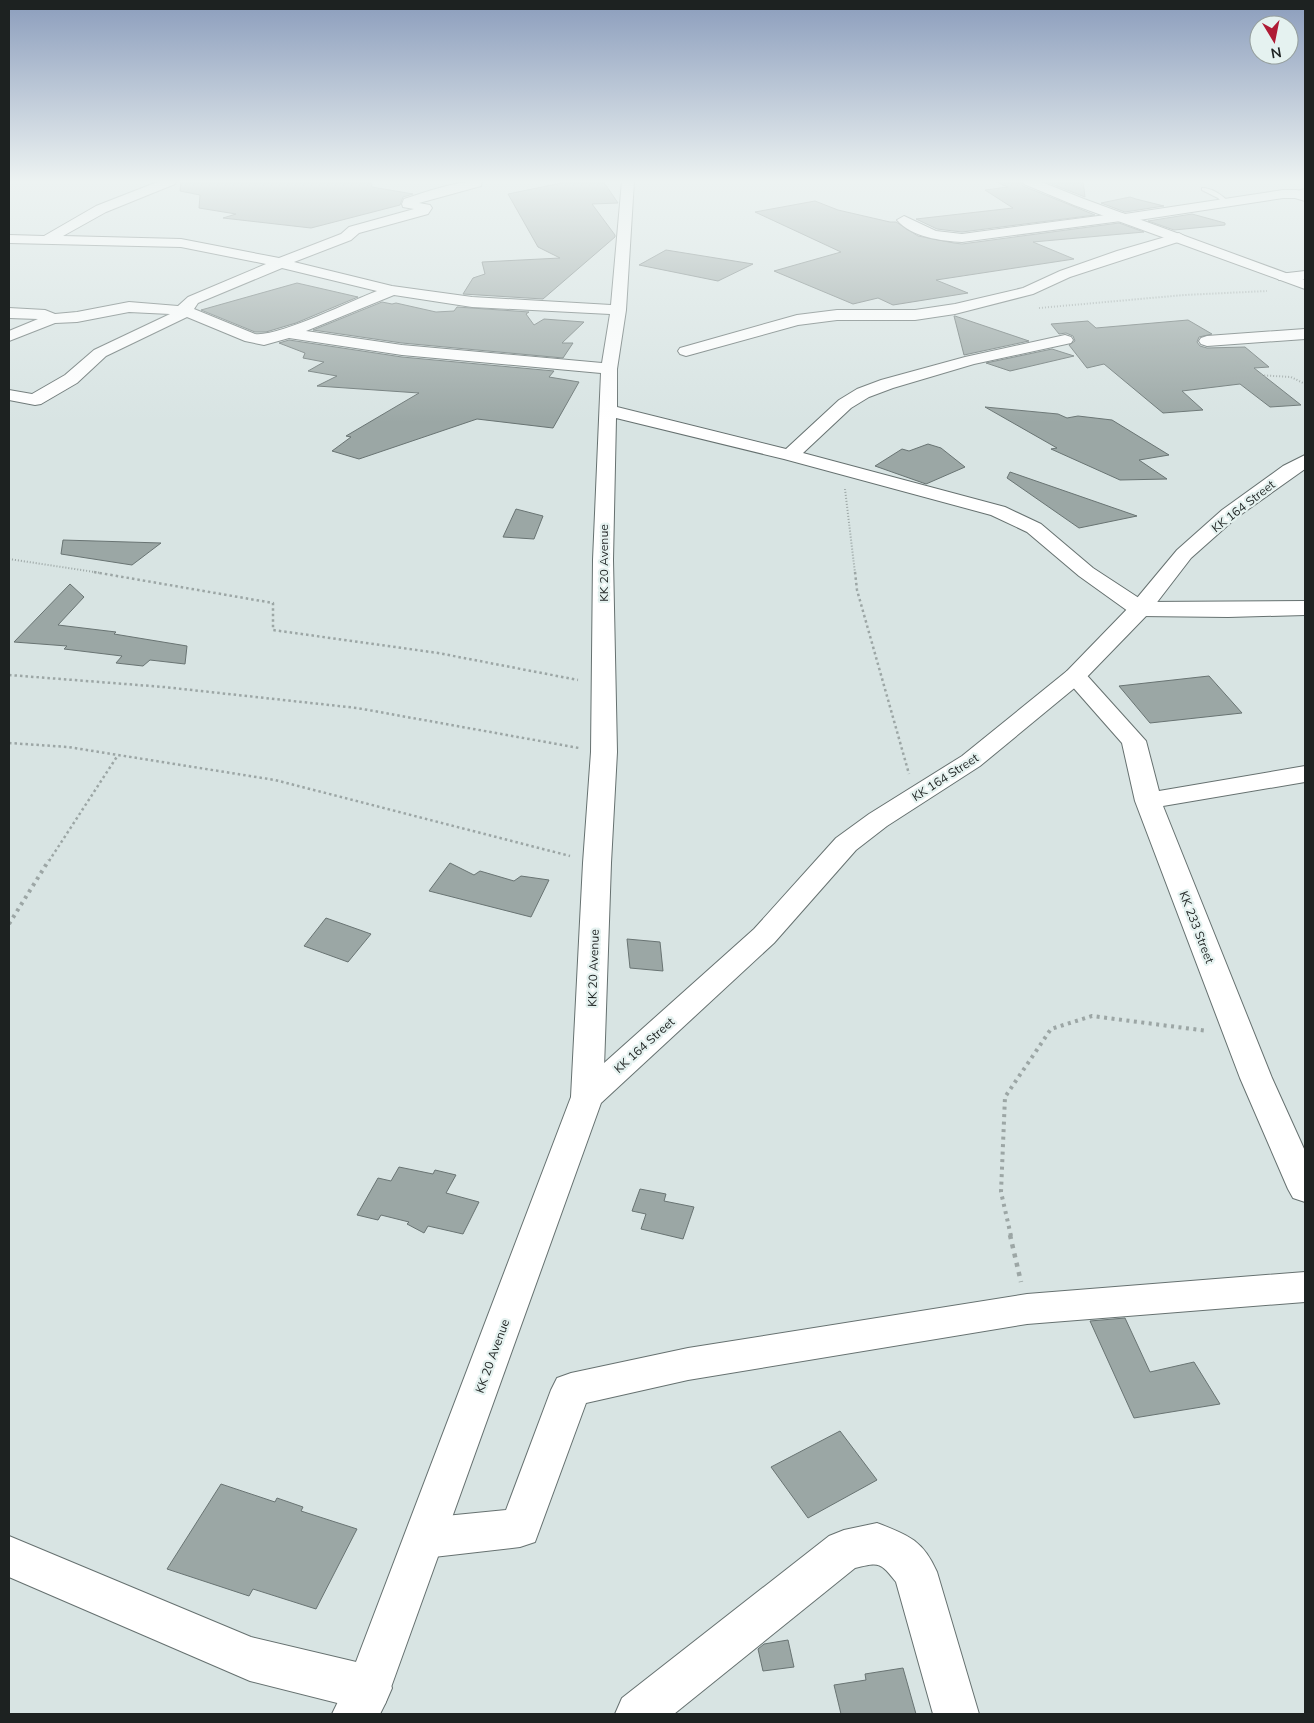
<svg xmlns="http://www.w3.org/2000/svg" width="1314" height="1723" viewBox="0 0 1314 1723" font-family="Mulish,sans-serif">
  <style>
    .building { fill: #9ba7a5; stroke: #697473 }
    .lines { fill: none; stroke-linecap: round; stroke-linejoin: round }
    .lane-casing { stroke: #667170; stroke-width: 2 }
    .street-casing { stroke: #667170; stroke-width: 2 }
    .secondary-casing { stroke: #667170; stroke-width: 2 }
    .path-far3 { stroke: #9ca6a5; stroke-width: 2; stroke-dasharray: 1 2; stroke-linecap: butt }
    .path-far2 { stroke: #9ca6a5; stroke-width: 2.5; stroke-dasharray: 2.5 3; stroke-linecap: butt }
    .path-far1 { stroke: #9ca6a5; stroke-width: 4; stroke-dasharray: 3 4.5; stroke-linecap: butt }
    .path { stroke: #9ca6a5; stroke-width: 4.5; stroke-dasharray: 4 5.5; stroke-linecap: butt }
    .lane { fill: #fff; fill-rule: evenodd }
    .street { fill: #fff; fill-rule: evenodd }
    .secondary { fill: #fff; fill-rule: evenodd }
    .labels { text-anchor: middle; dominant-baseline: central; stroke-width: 4.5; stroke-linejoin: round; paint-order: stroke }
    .street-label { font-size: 12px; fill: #1d2221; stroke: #e5f2f0 }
  </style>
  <rect width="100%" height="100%" fill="#d8e4e3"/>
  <g class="building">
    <polygon points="181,181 371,181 372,187 413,194 403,197 400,205 311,228 223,218 236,214 199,208 200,195 180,191"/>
    <polygon points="571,181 603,181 618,203 592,204 615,235 615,237 543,299 463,294 473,278 485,274 482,262 560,258 538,247 508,194"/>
    <polygon points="994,181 1020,181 1023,186 1095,215 962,232 937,229 916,219 1013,208 985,190 1008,187"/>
    <polygon points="1044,181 1083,181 1085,197"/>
    <polygon points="1130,197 1136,199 1164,206 1125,212 1101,203"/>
    <polygon points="815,201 838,210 890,222 896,222 918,236 954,243 962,244 1119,223 1144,232 1033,242 1074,259 936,280 968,293 893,305 878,298 853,304 774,271 841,252 755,212"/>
    <polygon points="1192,214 1225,223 1225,225 1174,230 1148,221"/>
    <polygon points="666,250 753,264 718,281 639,265"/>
    <polygon points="297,283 358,297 296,323 266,332 255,332 201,310"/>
    <polygon points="382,302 392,304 396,303 436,312 454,311 457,307 529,312 526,314 534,325 544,319 584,322 562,343 573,343 563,358 402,343 313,330"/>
    <polygon points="954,316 955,316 1029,341 964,355"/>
    <polygon points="1188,320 1212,334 1199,337 1197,342 1200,346 1207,348 1245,347 1269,367 1254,368 1301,405 1270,407 1240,384 1182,391 1203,410 1163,413 1104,364 1087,368 1069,345 1075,341 1073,336 1066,333 1059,334 1051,324 1088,321 1096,328"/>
    <polygon points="289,340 402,357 554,371 549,377 579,382 553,428 477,419 359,459 332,451 351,437 346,436 419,393 317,386 337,376 308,371 324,362 303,358 305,353 279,343"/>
    <polygon points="1052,349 1074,356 1010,371 986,363"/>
    <polygon points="985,407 1058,414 1067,418 1078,416 1112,420 1169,455 1139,460 1167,479 1120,480 1051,449 1057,448"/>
    <polygon points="928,444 941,448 965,467 926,484 875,466 902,449 909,451"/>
    <polygon points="1010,472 1137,516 1079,528 1007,478"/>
    <polygon points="516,509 543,516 534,539 503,537"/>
    <polygon points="63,540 161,543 132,565 61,554"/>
    <polygon points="70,584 84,597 58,625 116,632 114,634 187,646 185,664 150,660 143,666 116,663 122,656 64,649 67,646 14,642"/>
    <polygon points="1209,676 1242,713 1150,723 1119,686"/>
    <polygon points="450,863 474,875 480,871 514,881 521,876 549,880 531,917 429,891"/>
    <polygon points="326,918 371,934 348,962 304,946"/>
    <polygon points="627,939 660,942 663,971 630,968"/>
    <polygon points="399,1167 433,1174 435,1170 456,1175 446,1193 479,1202 463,1234 428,1226 424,1233 407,1224 409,1222 381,1215 378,1220 357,1215 378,1178 391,1181"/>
    <polygon points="640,1189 666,1194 664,1201 694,1207 683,1239 641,1229 646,1214 632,1211"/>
    <polygon points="1125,1318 1150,1372 1194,1362 1220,1404 1134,1418 1090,1321"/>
    <polygon points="840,1431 877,1480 808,1518 771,1467"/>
    <polygon points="221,1484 275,1502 277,1498 303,1507 301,1511 357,1529 316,1609 253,1589 249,1596 167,1569"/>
    <polygon points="788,1640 794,1667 763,1671 758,1649 764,1644"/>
    <polygon points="903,1668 916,1714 841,1714 834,1685 866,1680 865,1674"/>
  </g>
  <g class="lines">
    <defs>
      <g id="lane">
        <path d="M1202 188C1212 188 1223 195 1229 203L1224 204 1218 198 1202 190Z"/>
        <polygon points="1305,189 1305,193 1292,195 1289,193"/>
      </g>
      <g id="street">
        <path d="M160 181H177L175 184 106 212 63 236 181 239 279 258 341 234 349 227 414 209 403 207 402 204 404 199C429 191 456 181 482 181L481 186 419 203 430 205 432 208 428 214 359 233 351 240 294 262 392 286 472 297 611 305 622 181H634L626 310 617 369V407L786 449 839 400 857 389 881 380 965 357 1065 335 1071 337 1073 340 1071 343 974 364 893 388 869 397 851 408 803 453 1005 507 1041 524 1093 568 1145 602 1305 601V615L1228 617 1140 616 1132 614 1079 576 1027 532 991 515 784 459 616 418 613 560 617 752 611 863 603 1097 599 1105 587 1109 575 1105 571 1097 583 863 591 752 593 560 601 373 402 355 289 338 264 345 245 341 187 317 106 356 77 383 41 404 35 405 9 400V390L32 394 65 375 94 350 170 314 129 312 77 322 55 323 9 341V331L38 319 9 318V308L45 310 55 314 77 312 129 302 178 306 188 297 266 264 181 247 9 243V235L44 236 96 206ZM282 268 377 291C351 301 278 337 255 334L194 309 198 303ZM394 295 472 307 610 314 602 363 402 345 306 331Z"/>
        <path d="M1283 190H1297L1305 193V201L1295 198H1283L1126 222 1121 221 962 242C942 241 911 237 897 220L904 216 936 231 962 234 1121 213 1125 214Z"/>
        <polygon points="1179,233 1186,237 1184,240 1070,277 1033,294 955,314 915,320 837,320 798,325 686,356 680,354 678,351 680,348 797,315 837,310 915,310 955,304 1023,288 1060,271 1117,251"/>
        <polygon points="1305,271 1305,279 1279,280 1277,277 1279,274"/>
        <polygon points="1305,329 1305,339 1207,346 1201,344 1199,341 1201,338 1207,336"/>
        <polygon points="1075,669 1083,671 1146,741 1159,791 1305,766 1305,782 1163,806 1272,1078 1305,1151 1305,1202 1293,1198 1288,1189 1240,1078 1135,801 1122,743 1063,676 1067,671"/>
        <polygon points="1305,1272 1305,1302 1027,1324 688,1380 586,1403 535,1542 520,1547 425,1558 410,1552 404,1538 410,1524 425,1518 506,1510 551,1390 557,1378 571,1373 688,1348 1027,1294"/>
        <path d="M877 1523C908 1535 923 1540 937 1572L979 1714H933L896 1582C880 1562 880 1562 855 1568L674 1714H615L622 1698 829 1536 844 1530Z"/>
        <polygon points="9,1536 251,1637 369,1665 385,1672 392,1688 385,1704 369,1711 250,1681 9,1577"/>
      </g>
      <g id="secondary">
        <polygon points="1022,181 1039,181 1084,199 1305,280 1305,289 1074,205 1024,184"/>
        <polygon points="1305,455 1305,469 1236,518 1191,558 1148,614 1083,681 980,766 887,826 856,850 774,943 601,1103 385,1704 380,1714 332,1714 351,1675 571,1097 575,1089 754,929 836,838 869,814 962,756 1067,671 1132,604 1177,550 1222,510 1283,466"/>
      </g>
    </defs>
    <use href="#lane" class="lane-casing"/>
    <use href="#street" class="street-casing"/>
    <use href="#secondary" class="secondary-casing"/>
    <g class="path-far3">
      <polyline points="1039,308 1184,295 1267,291"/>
      <polyline points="1098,354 1189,343"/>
      <polyline points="1233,359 1257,375 1291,377 1305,384"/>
      <polyline points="1206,382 1257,375"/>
      <polyline points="845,489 855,573"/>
      <polyline points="9,559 101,573"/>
    </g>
    <g class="path-far2">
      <polyline points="94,572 273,603 273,630 438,653 578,680"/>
      <polyline points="855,572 857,590 909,774"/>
      <polyline points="9,675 164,687 357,708 579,748"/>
      <polyline points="9,743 68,747 275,780 570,856"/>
      <polyline points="49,861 118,755"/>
    </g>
    <g class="path-far1">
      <polyline points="9,924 49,860"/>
      <polyline points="1011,1236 1001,1192 1005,1097 1051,1029 1092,1016 1208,1031"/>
    </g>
    <polyline class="path" points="1010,1235 1021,1282"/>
    <use href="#lane" class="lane"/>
    <use href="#street" class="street"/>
    <use href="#secondary" class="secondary"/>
  </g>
  <linearGradient id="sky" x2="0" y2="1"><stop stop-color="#8b9dbc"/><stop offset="0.43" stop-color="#edf3f2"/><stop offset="1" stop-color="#edf3f2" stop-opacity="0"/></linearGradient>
  <rect width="1314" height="422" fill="url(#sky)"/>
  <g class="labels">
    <g class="street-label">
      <text transform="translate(1243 506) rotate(-38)">KK 164 Street</text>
      <text transform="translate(603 563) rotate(-90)">KK 20 Avenue</text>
      <text transform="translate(945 777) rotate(-33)">KK 164 Street</text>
      <text transform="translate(1197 927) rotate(69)">KK 233 Street</text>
      <text transform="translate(593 968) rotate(-88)">KK 20 Avenue</text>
      <text transform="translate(644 1045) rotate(-42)">KK 164 Street</text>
      <text transform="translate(492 1356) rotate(-70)">KK 20 Avenue</text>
    </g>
  </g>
  <rect width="1314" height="1723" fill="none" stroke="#1d2221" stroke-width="20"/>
  <g transform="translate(1274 40) rotate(170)"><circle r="24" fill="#e5f2f0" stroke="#959f9d"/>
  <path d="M0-4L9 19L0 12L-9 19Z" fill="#af1b35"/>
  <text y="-8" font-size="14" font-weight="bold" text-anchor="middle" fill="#1d2221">N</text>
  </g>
</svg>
